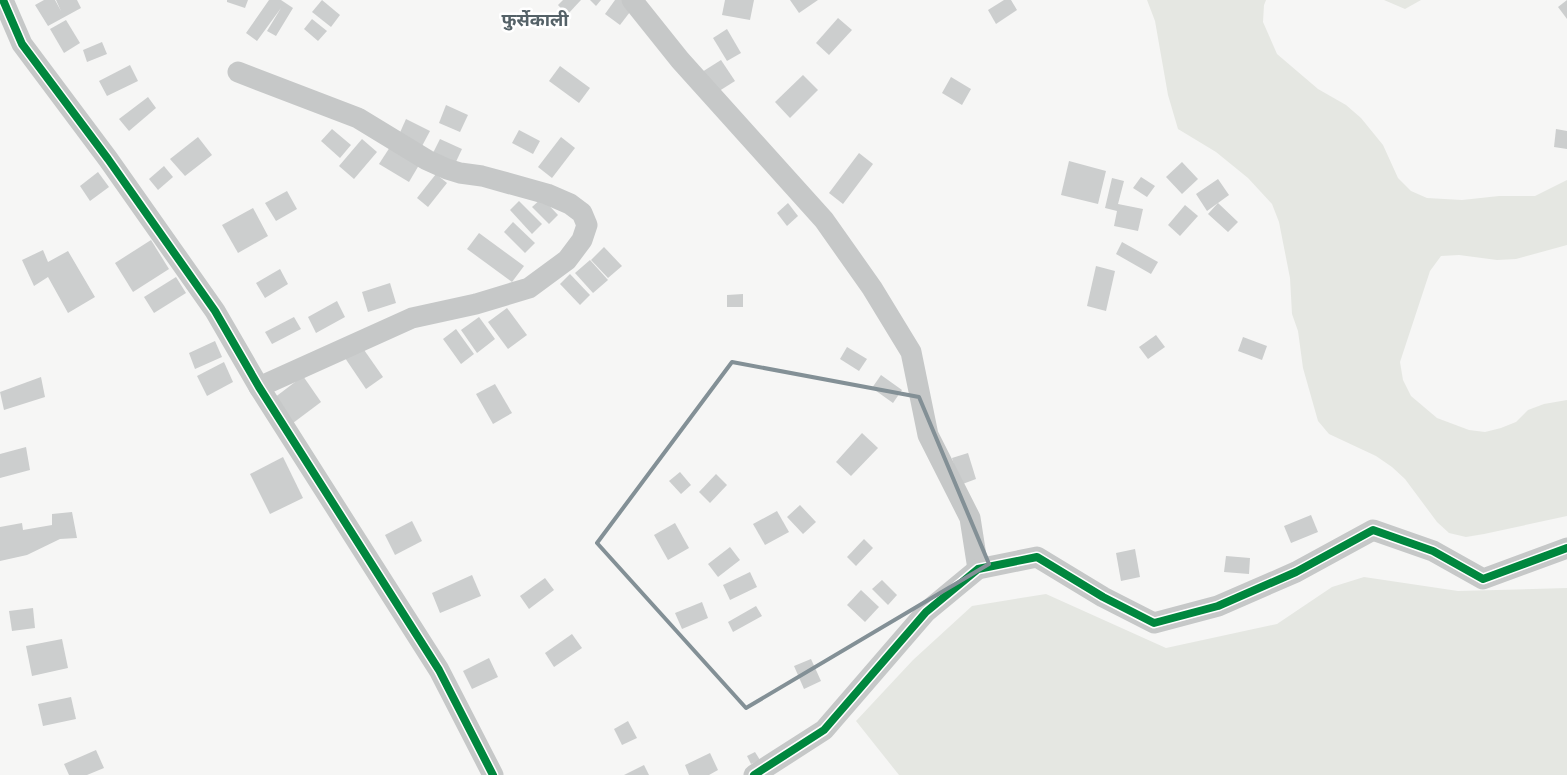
<svg xmlns="http://www.w3.org/2000/svg" width="1567" height="775" viewBox="0 0 1567 775" font-family="'Golos Text','Noto Sans Devanagari',sans-serif">
  <style>
    .green { fill: #e5e7e2 }
    .building { fill: #cccece }
    .lines { fill: none; stroke-linecap: round; stroke-linejoin: round }
    .street { stroke: #c6c8c8; stroke-width: 21 }
    .cycleway-casing { stroke: #fff; stroke-width: 11 }
    .cycleway { stroke: #00873e; stroke-width: 8 }
    .marked { fill: none; stroke: #839096; stroke-width: 4; stroke-linejoin: round }
    .labels { text-anchor: middle; dominant-baseline: central; stroke-width: 5; stroke-linejoin: round; paint-order: stroke }
    .quarter-label { font-size: 18px; font-weight: bold; fill: #556268; stroke: #fff }
  </style>
  <rect width="100%" height="100%" fill="#f6f6f5"/>
  <g class="green">
    <polygon points="1147,0 1266,0 1264,5 1263,22 1277,54 1318,89 1346,105 1361,118 1383,145 1398,178 1411,191 1427,198 1462,200 1499,196 1535,196 1567,180 1567,245 1516,259 1497,260 1459,255 1441,256 1430,271 1400,362 1403,380 1411,396 1437,418 1469,430 1485,432 1501,428 1516,422 1528,410 1544,404 1567,400 1567,516 1484,534 1466,537 1449,533 1437,522 1405,479 1392,467 1376,456 1329,434 1318,421 1303,368 1298,331 1292,314 1290,278 1279,222 1272,204 1248,178 1216,152 1178,129 1168,95 1155,21"/>
    <polygon points="1384,0 1421,0 1405,9"/>
    <polygon points="1364,577 1458,591 1567,588 1567,775 899,775 856,721 913,660 972,606 1046,594 1166,648 1277,624 1332,587"/>
  </g>
  <g class="building">
    <polygon points="44,0 55,0 61,11 56,0 77,0 81,8 48,26 35,5"/>
    <polygon points="227,0 248,0 245,8 227,2"/>
    <polygon points="269,0 281,0 293,8 276,36 267,31 281,8 257,41 246,33"/>
    <polygon points="322,0 340,15 331,27 312,12"/>
    <polygon points="563,0 581,0 567,15 558,5"/>
    <polygon points="590,0 601,0 596,6"/>
    <polygon points="615,0 622,0 633,8 620,25 605,14"/>
    <polygon points="725,0 754,0 750,20 722,15"/>
    <polygon points="790,0 818,0 799,13"/>
    <polygon points="1004,0 1011,0 1017,10 996,24 988,10"/>
    <polygon points="1567,0 1567,19 1558,7"/>
    <polygon points="838,18 852,30 829,55 816,43"/>
    <polygon points="312,19 327,31 318,41 304,29"/>
    <polygon points="66,20 80,43 64,53 50,29"/>
    <polygon points="727,29 741,53 727,61 713,38"/>
    <polygon points="102,42 107,54 87,62 83,50"/>
    <polygon points="721,60 735,81 716,93 702,72"/>
    <polygon points="130,65 138,81 107,96 99,81"/>
    <polygon points="560,66 590,88 579,103 549,81"/>
    <polygon points="803,75 818,90 790,118 775,102"/>
    <polygon points="951,77 971,89 962,105 942,93"/>
    <polygon points="148,97 156,108 129,131 119,119"/>
    <polygon points="446,105 468,115 460,132 439,123"/>
    <polygon points="406,119 430,131 421,148 398,137"/>
    <polygon points="332,129 351,145 340,158 321,141"/>
    <polygon points="1556,129 1567,131 1567,149 1554,147"/>
    <polygon points="519,130 540,141 533,154 512,143"/>
    <polygon points="198,137 212,155 185,176 170,159"/>
    <polygon points="561,137 575,148 552,178 538,167"/>
    <polygon points="362,139 377,152 354,179 339,166"/>
    <polygon points="440,139 462,149 454,166 432,155"/>
    <polygon points="390,147 419,165 409,182 379,164"/>
    <polygon points="859,153 873,164 843,204 829,193"/>
    <polygon points="1069,161 1106,171 1098,204 1061,195"/>
    <polygon points="1182,162 1198,179 1182,194 1166,177"/>
    <polygon points="164,166 173,177 158,190 149,179"/>
    <polygon points="98,172 109,187 90,201 80,186"/>
    <polygon points="436,174 447,183 428,207 417,198"/>
    <polygon points="1141,177 1155,186 1147,197 1133,188"/>
    <polygon points="1112,178 1124,181 1118,204 1143,209 1138,231 1114,226 1117,211 1105,208"/>
    <polygon points="1218,179 1229,195 1218,203 1238,222 1228,232 1208,214 1218,203 1207,211 1196,194"/>
    <polygon points="287,191 297,209 276,221 265,203"/>
    <polygon points="542,198 558,215 549,224 532,207"/>
    <polygon points="519,201 542,224 532,234 510,210"/>
    <polygon points="788,203 798,216 787,226 777,213"/>
    <polygon points="1185,205 1198,216 1180,236 1168,225"/>
    <polygon points="253,208 268,236 238,253 222,225"/>
    <polygon points="513,222 535,243 525,253 504,232"/>
    <polygon points="479,233 524,266 512,282 467,249"/>
    <polygon points="151,240 169,269 133,292 115,263"/>
    <polygon points="1122,242 1158,262 1151,274 1116,254"/>
    <polygon points="604,247 622,266 608,278 591,260"/>
    <polygon points="43,250 48,262 68,251 95,297 68,313 48,277 34,286 22,260"/>
    <polygon points="590,260 608,280 593,293 575,273"/>
    <polygon points="1096,266 1115,271 1106,311 1087,306"/>
    <polygon points="280,269 288,284 265,298 256,283"/>
    <polygon points="570,274 590,295 580,305 560,284"/>
    <polygon points="176,277 186,293 154,313 144,297"/>
    <polygon points="390,283 396,303 368,312 362,292"/>
    <polygon points="743,294 743,307 727,307 727,295"/>
    <polygon points="337,301 345,317 316,333 308,317"/>
    <polygon points="507,308 527,335 508,349 488,322"/>
    <polygon points="294,317 301,329 272,344 265,332"/>
    <polygon points="479,317 495,339 477,353 461,330"/>
    <polygon points="456,329 474,354 461,364 443,339"/>
    <polygon points="1156,335 1165,347 1148,359 1139,347"/>
    <polygon points="1243,337 1267,346 1262,360 1238,351"/>
    <polygon points="215,341 222,357 195,369 189,353"/>
    <polygon points="362,347 383,377 366,389 345,358"/>
    <polygon points="847,347 867,359 859,371 840,359"/>
    <polygon points="224,362 233,382 207,396 197,376"/>
    <polygon points="881,375 902,390 893,403 872,388"/>
    <polygon points="303,376 321,402 293,423 274,398"/>
    <polygon points="41,377 45,397 4,410 0,392"/>
    <polygon points="495,384 512,413 493,424 476,394"/>
    <polygon points="862,433 878,448 851,476 836,462"/>
    <polygon points="26,447 30,470 0,478 0,454"/>
    <polygon points="968,453 976,479 960,485 952,458"/>
    <polygon points="283,457 303,498 270,514 250,474"/>
    <polygon points="680,472 691,485 681,494 669,481"/>
    <polygon points="716,474 727,485 710,503 699,492"/>
    <polygon points="800,505 816,522 803,534 787,517"/>
    <polygon points="777,511 789,532 765,545 753,524"/>
    <polygon points="72,512 77,538 60,539 27,555 0,561 0,527 22,523 23,530 52,525 52,514"/>
    <polygon points="1311,515 1318,532 1291,543 1284,526"/>
    <polygon points="412,521 422,541 395,555 385,535"/>
    <polygon points="675,523 689,548 668,560 654,535"/>
    <polygon points="864,539 873,548 856,566 847,557"/>
    <polygon points="730,547 740,560 718,577 708,564"/>
    <polygon points="1135,549 1140,577 1121,581 1116,553"/>
    <polygon points="1226,556 1250,558 1249,574 1224,572"/>
    <polygon points="750,572 757,587 730,600 723,585"/>
    <polygon points="472,575 481,596 440,613 432,593"/>
    <polygon points="545,578 554,590 529,609 520,596"/>
    <polygon points="882,580 897,595 888,605 872,589"/>
    <polygon points="861,590 879,607 865,622 847,605"/>
    <polygon points="702,602 708,618 682,629 675,613"/>
    <polygon points="756,606 762,616 733,632 728,622"/>
    <polygon points="33,608 35,628 12,631 9,611"/>
    <polygon points="572,634 582,648 554,667 545,653"/>
    <polygon points="62,639 68,668 32,676 26,646"/>
    <polygon points="489,658 498,677 472,689 463,671"/>
    <polygon points="811,659 821,681 804,689 794,666"/>
    <polygon points="71,697 76,719 43,726 38,704"/>
    <polygon points="628,721 637,738 622,745 614,729"/>
    <polygon points="96,750 104,768 87,775 69,775 64,764"/>
    <polygon points="755,752 760,760 751,764 747,756"/>
    <polygon points="710,753 718,770 709,775 689,775 685,765"/>
    <polygon points="644,765 649,775 624,775"/>
  </g>
  <g class="lines">
    <g class="street">
      <polyline points="3,0 22,44 108,159 215,311 259,387 439,670 493,775"/>
      <polyline points="632,0 680,60 824,220 872,288 911,352 928,435 970,518 978,569"/>
      <polyline points="238,72 358,118 427,160 447,169 460,173 482,176 547,194 570,204 582,213 587,225 582,240 567,260 529,288 476,304 412,318 259,387"/>
      <polyline points="754,775 824,730 926,612 978,569 1037,557 1103,597 1154,623 1218,606 1296,572 1373,530 1433,551 1483,579 1567,548"/>
    </g>
    <defs>
      <g id="cycleway">
        <polyline points="3,0 22,44 108,159 215,311 259,387 439,670 493,775"/>
        <polyline points="754,775 824,730 926,612 978,569 1037,557 1103,597 1154,623 1218,606 1296,572 1373,530 1433,551 1483,579 1567,548"/>
      </g>
    </defs>
    <use href="#cycleway" class="cycleway-casing"/>
    <use href="#cycleway" class="cycleway"/>
  </g>
  <path class="marked" d="M732 362 919 397 989 564 746 708 597 543Z"/>
  <g class="labels">
    <g class="quarter-label">
      <text x="535" y="19">फुर्सेकाली</text>
    </g>
  </g>
</svg>
